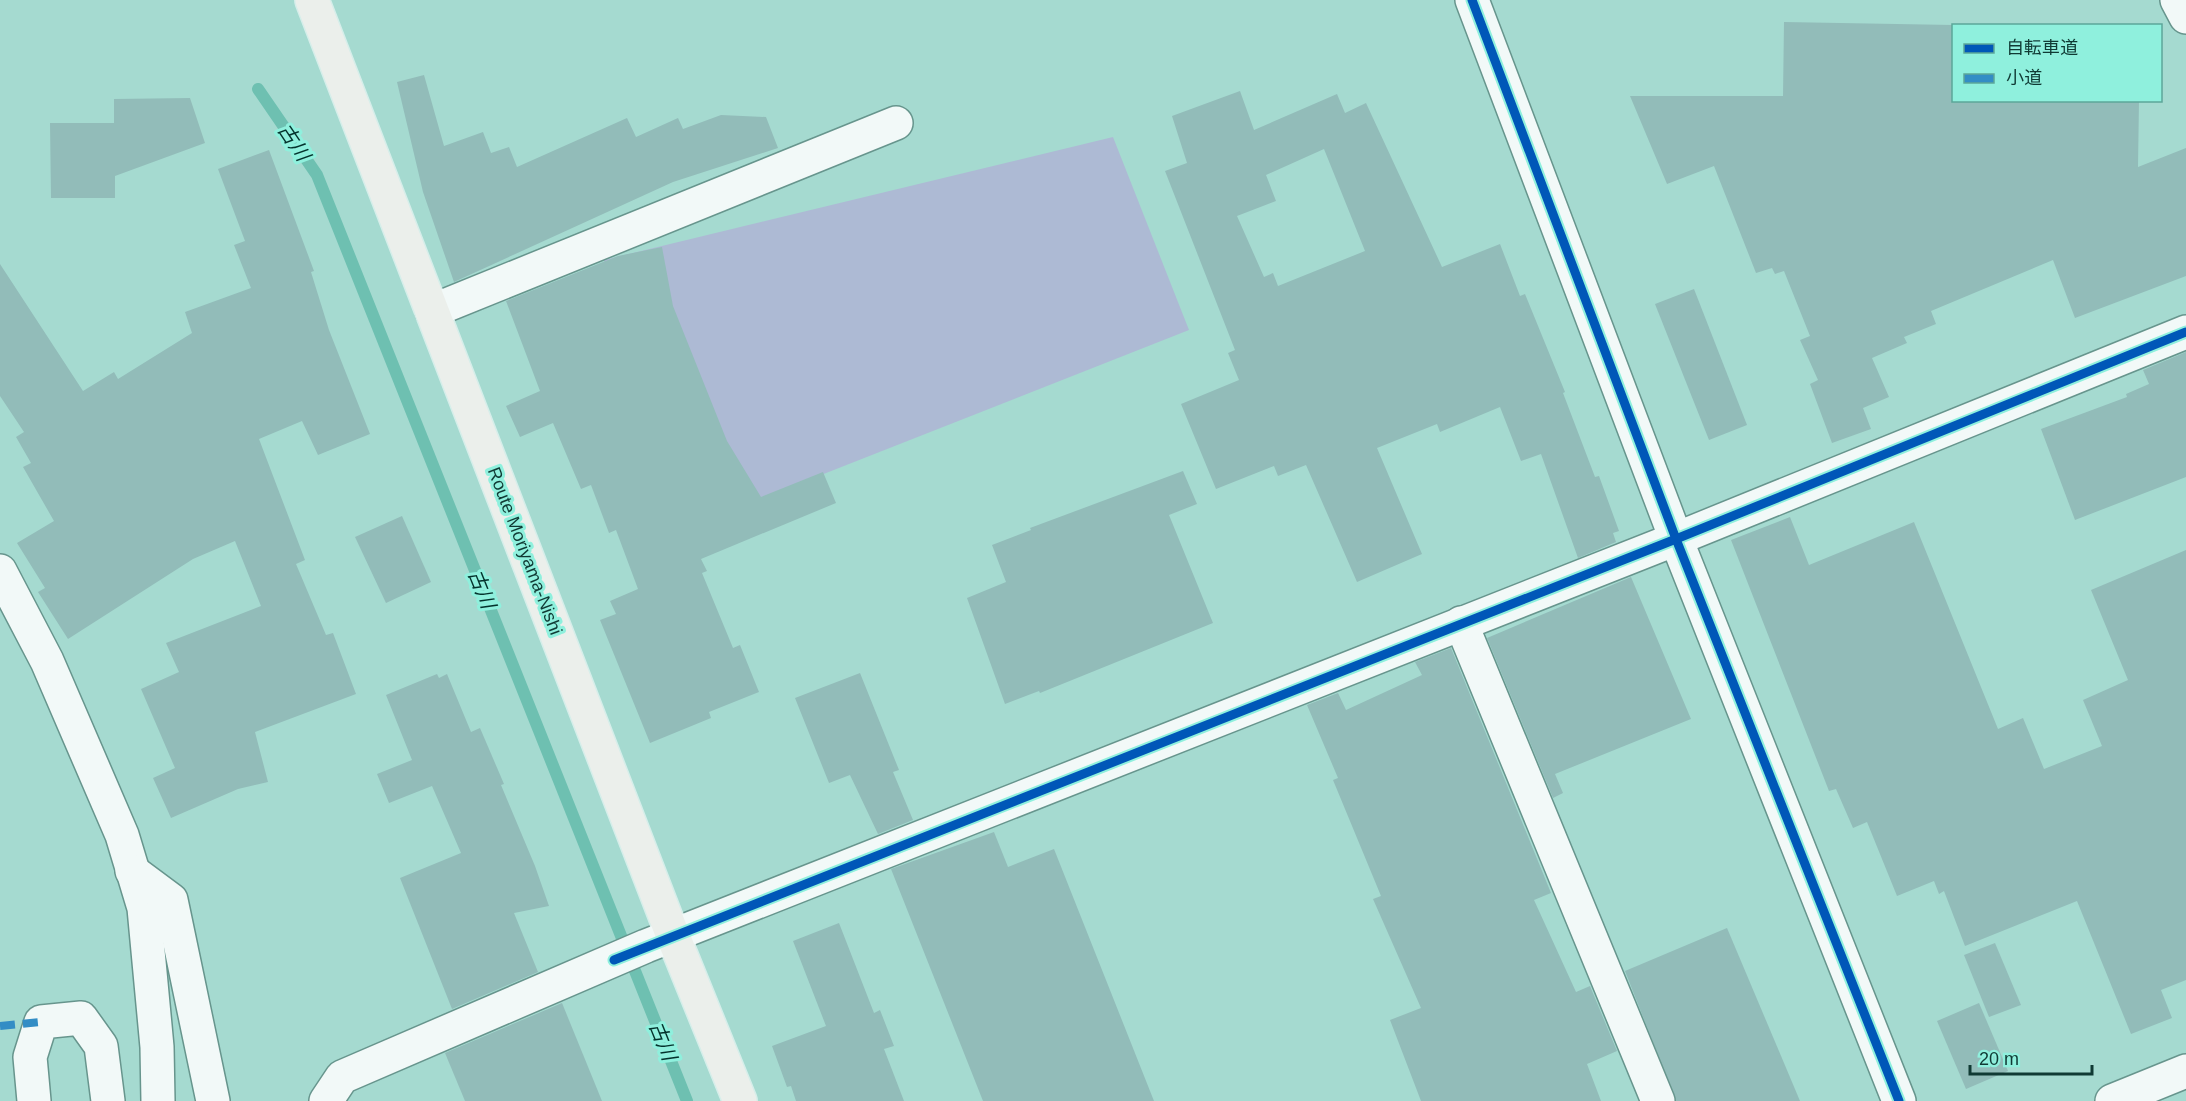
<svg xmlns="http://www.w3.org/2000/svg" width="2186" height="1101" viewBox="0 0 2186 1101" font-family="Arial,'Noto Sans JP',sans-serif">
  <style>
    .green { fill: #adbad4 }
    .lines { fill: none; stroke-linecap: round; stroke-linejoin: round }
    .stream { stroke: #6ec0b1; stroke-width: 12 }
    .building { fill: #92bcb9; fill-rule: evenodd }
    .minor-casing { stroke: #67958d; stroke-width: 36 }
    .major-casing { stroke: #d6eeea; stroke-width: 36 }
    .minor { stroke: #f2f9f8; stroke-width: 33 }
    .major { stroke: #ebefeb; stroke-width: 33 }
    .quiet { stroke: #338dc5; stroke-width: 8; stroke-dasharray: 15 8; stroke-linecap: butt }
    .cycleway-casing { stroke: #8ff0dd; stroke-width: 13 }
    .cycleway { stroke: #0057b8; stroke-width: 9 }
    .labels { text-anchor: middle; dominant-baseline: central; stroke-width: 6; stroke-linejoin: round; paint-order: stroke }
    .street-label { font-size: 18px; fill: #103a34; stroke: #8ff0dd }
    .water-label { font-size: 20px; font-style: italic; fill: #04322c; stroke: #8ff0dd }
  </style>
  <rect width="100%" height="100%" fill="#a5dad0"/>
  <polygon class="green" points="1113,137 1189,330 707,520 613,320 604,260"/>
  <g class="lines">
    <polyline class="stream" points="258,89 317,175 687,1101"/>
  </g>
  <g class="building">
    <polygon points="1784,22 1953,25 1953,100 2139,100 2138,167 2186,148 2186,276 2075,318 2053,260 1931,311 1936,324 1904,337 1907,343 1872,358 1889,397 1863,408 1871,429 1832,443 1810,384 1818,380 1800,340 1810,336 1784,271 1775,274 1772,268 1756,273 1714,166 1667,184 1630,96 1783,96"/>
    <polygon points="424,75 444,146 483,132 491,153 509,147 517,167 627,118 636,137 678,118 683,129 721,115 766,117 778,148 673,182 454,282 423,192 397,82"/>
    <path d="M1240 91 1254 130 1337 94 1345 113 1366 103 1442 267 1500 244 1520 296 1525 294 1565 392 1563 393 1595 477 1599 476 1619 531 1613 533 1616 542 1578 558 1541 454 1521 461 1500 407 1440 432 1437 424 1377 448 1422 554 1357 582 1306 465 1278 476 1274 466 1216 489 1181 404 1239 380 1228 353 1235 350 1165 171 1187 163 1172 116ZM1324 149 1365 251 1278 286 1273 273 1264 277 1237 216 1276 201 1266 175Z"/>
    <polygon points="190,98 205,143 115,176 115,198 51,198 50,123 114,123 114,99"/>
    <polygon points="269,150 314,271 311,272 329,330 370,434 318,455 302,421 259,439 305,560 296,564 326,635 333,633 356,694 255,732 268,782 238,789 171,818 153,778 175,768 141,689 179,672 166,643 261,606 235,541 193,559 68,639 38,592 45,588 17,543 54,521 23,467 31,463 16,437 24,432 0,396 0,264 83,391 114,372 118,379 192,333 185,312 251,288 234,245 245,241 218,169"/>
    <polygon points="662,247 673,306 727,441 761,497 823,472 836,503 701,559 707,571 702,573 733,648 740,645 759,692 709,712 711,718 650,743 600,620 616,614 610,601 638,589 616,530 609,533 591,485 581,489 553,423 520,437 506,406 540,391 506,301 618,256"/>
    <polygon points="1694,289 1747,425 1709,440 1655,304"/>
    <polygon points="2186,352 2186,477 2075,520 2041,429 2127,397 2126,394 2149,384 2143,370"/>
    <polygon points="1183,471 1197,504 1169,515 1213,623 1040,693 1039,691 1005,704 967,598 1006,582 992,545 1031,530 1030,528"/>
    <polygon points="402,516 431,582 386,603 355,537"/>
    <polygon points="1790,517 1809,565 1914,522 1998,729 2023,718 2044,769 2102,746 2083,700 2128,680 2091,590 2186,550 2186,980 2161,990 2172,1018 2131,1034 2077,901 1965,946 1944,891 1939,894 1934,881 1897,896 1867,822 1853,828 1836,789 1829,791 1731,540"/>
    <polygon points="1631,577 1691,719 1555,774 1563,793 1553,798 1487,638"/>
    <polygon points="1451,648 1551,893 1534,900 1576,992 1590,986 1617,1051 1587,1064 1601,1101 1421,1101 1390,1020 1421,1008 1373,899 1381,896 1333,780 1338,778 1307,705 1338,693 1346,710 1422,675 1415,662"/>
    <polygon points="860,673 899,770 893,772 913,820 878,834 850,775 829,783 795,698"/>
    <polygon points="437,674 439,678 447,674 471,732 480,728 504,784 501,785 535,866 549,906 514,913 538,972 452,1009 400,878 461,853 432,786 389,803 377,774 412,760 386,695"/>
    <polygon points="994,832 1008,867 1054,849 1154,1101 983,1101 891,869"/>
    <polygon points="839,923 874,1013 880,1010 894,1046 884,1049 904,1101 796,1101 791,1086 787,1087 772,1046 826,1026 793,941"/>
    <polygon points="1727,928 1800,1101 1676,1101 1625,971"/>
    <polygon points="1995,943 2021,1005 1989,1017 1964,955"/>
    <polygon points="562,1003 602,1101 465,1101 445,1053"/>
    <polygon points="1979,1003 2008,1071 1966,1089 1937,1021"/>
  </g>
  <g class="lines">
    <defs>
      <g id="minor">
        <polyline points="1472,0 1676,539 1899,1101"/>
        <polyline points="2177,0 2186,17"/>
        <polyline points="432,311 896,123"/>
        <polyline points="0,571 47,661 122,835 144,908 157,1047 158,1101"/>
        <polyline points="1461,623 1658,1101"/>
        <polyline points="132,871 171,900 213,1101"/>
        <polyline points="34,1101 30,1057 41,1022 81,1018 101,1046 108,1101"/>
        <polyline points="326,1101 342,1077 646,946 1676,539 2186,332"/>
        <polyline points="2112,1101 2186,1071"/>
      </g>
      <polyline id="major" points="312,0 673,936 740,1101"/>
    </defs>
    <use href="#minor" class="minor-casing"/>
    <use href="#major" class="major-casing"/>
    <use href="#minor" class="minor"/>
    <use href="#major" class="major"/>
    <polyline class="quiet" points="0,1026 41,1022"/>
    <defs>
      <g id="cycleway">
        <polyline points="1472,0 1676,539 1899,1101"/>
        <polyline points="614,960 1676,539 2186,332"/>
      </g>
    </defs>
    <use href="#cycleway" class="cycleway-casing"/>
    <use href="#cycleway" class="cycleway"/>
  </g>
  <g class="labels">
    <g class="street-label">
      <text transform="translate(525 551) rotate(69)">Route Moriyama-Nishi</text>
    </g>
    <g class="water-label">
      <text transform="translate(294 142) rotate(56)">古川</text>
      <text transform="translate(482 589) rotate(68)">古川</text>
      <text transform="translate(663 1041) rotate(68)">古川</text>
    </g>
  </g>
  <rect x="1952" y="24" width="210" height="78" fill="#8ff0dd" stroke="#5ca799" stroke-width="1.5"/>
  <rect x="1964" y="44" width="30" height="9" fill="#0057b8" stroke="#5ca799" stroke-width="1.5"/>
  <text x="2006" y="54" font-size="18" fill="#103a34">自転車道</text>
  <rect x="1964" y="74" width="30" height="9" fill="#338dc5" stroke="#5ca799" stroke-width="1.5"/>
  <text x="2006" y="84" font-size="18" fill="#103a34">小道</text>
  <path d="M1970 1065v9h122v-9" fill="none" stroke="#103a34" stroke-width="3"/>
  <text x="1979" y="1065" font-size="18" fill="#103a34" stroke="#8ff0dd" stroke-width="4.5" paint-order="stroke">20 m</text>
</svg>
